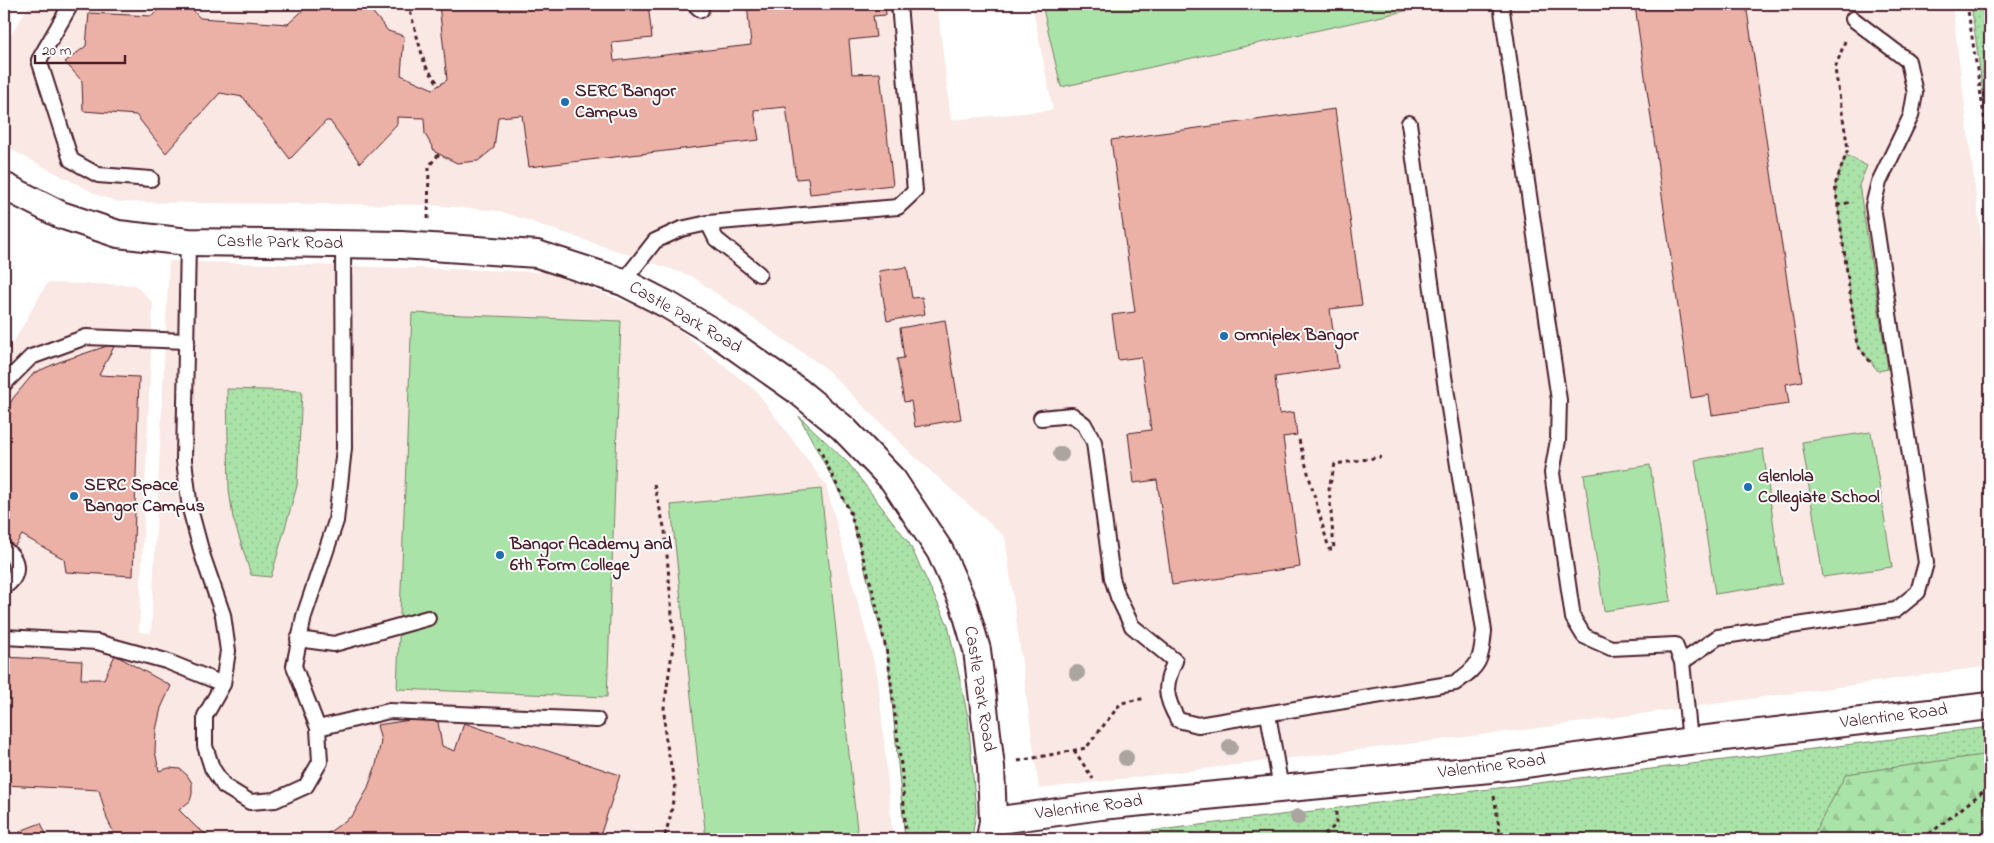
<svg xmlns="http://www.w3.org/2000/svg" width="1994" height="843" viewBox="0 0 1994 843" font-family="'Indie Flower',sans-serif">
  <style>
    .built { fill: #f9e8e4 }
    .grass { fill: url(#grass-dots); stroke: #7a8169 }
    .forest { fill: url(#forest-firs); stroke: #7a8169 }
    .pitch { fill: #aae3a7; stroke: #7a8169 }
    .building { fill: #ebb1a6; stroke: #4a1f2b }
    .lines { fill: none; stroke-linecap: round; stroke-linejoin: round }
    .service-casing { stroke: #4a1f2b; stroke-width: 18 }
    .minor-casing { stroke: #4a1f2b; stroke-width: 30 }
    .path { stroke: #4a1f2b; stroke-width: 3; stroke-dasharray: 4 4; stroke-linecap: butt }
    .service { stroke: #fff; stroke-width: 14 }
    .minor { stroke: #fff; stroke-width: 26 }
    .tree { fill: #aba49f }
    .poi-dot { fill: #1f6fb2; stroke: #fff; stroke-width: 2 }
    .labels { text-anchor: middle; dominant-baseline: central; stroke-width: 4; stroke-linejoin: round; paint-order: stroke }
    .poi-label { font-size: 18px; font-weight: bold; fill: #4a1f2b; stroke: #fff; text-anchor: start }
    .street-label { font-size: 18px; fill: #4a1f2b; stroke: #fff }
  </style>
  <defs>
    <pattern id="grass-dots" width="8" height="8" patternUnits="userSpaceOnUse" patternTransform="scale(1.25)"><rect width="8" height="8" fill="#aae3a7"/><path d="M2 2h.1M6 6h.1" fill="none" stroke="#94c290" stroke-width="1.8" stroke-linecap="round"/></pattern>
    <pattern id="forest-firs" width="22" height="20" patternUnits="userSpaceOnUse" patternTransform="scale(1.25)"><rect width="22" height="20" fill="#aae3a7"/><path d="M5 1l3.5 6h-7zM16 11l3.5 6h-7z" fill="#94c290"/></pattern>
  </defs>
  <rect width="100%" height="100%" fill="#fff"/>
  <filter id="ink" filterUnits="userSpaceOnUse"><feTurbulence type="fractalNoise" baseFrequency=".02" numOctaves="2"/><feDisplacementMap in="SourceGraphic" scale="10" xChannelSelector="R" yChannelSelector="G"/><feConvolveMatrix kernelMatrix="1 2 1 2 8 2 1 2 1" color-interpolation-filters="sRGB"/></filter>
  <g filter="url(#ink)">
    <g class="built">
      <polygon points="30,4 937,4 951,120 1053,110 1032,4 1952,4 1990,309 1990,666 1539,728 1039,789 1005,537 914,456 824,367 691,276 500,211 430,205 119,202 100,196 4,146 4,47"/>
      <polygon points="169,261 546,272 661,315 757,392 826,485 878,677 893,839 4,839 4,359 47,283 135,285 153,303 139,632 151,633"/>
    </g>
    <g class="grass">
      <polygon points="1971,4 1990,4 1990,145"/>
      <polygon points="1846,155 1867,166 1859,185 1888,369 1878,371 1857,345 1835,185"/>
      <polygon points="227,389 302,391 297,486 271,577 251,575 233,518 229,490"/>
      <polygon points="799,416 849,464 909,543 948,625 968,717 976,812 972,839 905,839 888,658 850,512"/>
      <polygon points="1990,727 1990,839 1087,839"/>
    </g>
    <polygon class="forest" points="1990,754 1990,839 1811,839 1846,774"/>
    <g class="pitch">
      <polygon points="1042,4 1432,4 1432,5 1061,87"/>
      <polygon points="412,313 621,321 607,697 397,689"/>
      <polygon points="1871,432 1892,567 1823,577 1802,442"/>
      <polygon points="1763,449 1782,584 1715,594 1695,460"/>
      <polygon points="1650,465 1671,601 1604,611 1584,475"/>
      <polygon points="821,489 858,839 706,839 671,505"/>
    </g>
    <g class="building">
      <polygon points="164,4 187,4 200,18 288,24 310,4 366,4 388,31 404,36 401,75 433,89 447,80 439,4 648,4 652,38 612,42 614,61 751,45 747,4 885,4 886,15 873,16 876,37 849,40 852,74 880,73 893,185 810,194 808,178 796,179 786,107 754,110 759,140 529,167 522,115 498,117 494,148 478,161 457,163 435,152 425,134 424,118 397,117 397,124 360,163 330,121 326,121 290,159 243,97 220,93 166,153 136,115 83,111 82,81 65,62 86,46 89,13 152,16"/>
      <polygon points="1632,4 1746,4 1802,381 1786,384 1789,404 1712,415 1709,395 1691,398 1635,6"/>
      <polygon points="1335,109 1362,305 1330,309 1338,368 1275,377 1279,414 1294,412 1297,435 1283,437 1300,567 1172,585 1157,480 1134,483 1128,433 1151,430 1141,357 1118,360 1112,315 1135,312 1111,140"/>
      <polygon points="907,267 912,298 922,297 925,314 887,321 879,271"/>
      <polygon points="945,320 961,419 915,427 911,401 904,402 897,359 904,358 900,328"/>
      <polygon points="116,343 99,375 139,377 133,576 66,572 64,559 22,535 12,550 4,545 4,413 14,397 34,373 59,362"/>
      <polygon points="115,655 171,686 161,708 156,730 155,751 159,771 169,768 180,769 187,775 192,783 192,794 190,801 179,810 197,828 214,839 117,839 107,819 99,790 4,785 4,657 82,661 81,679 104,679"/>
      <polygon points="437,716 442,746 455,751 464,723 620,775 599,839 320,839 353,815 367,790 376,765 381,741 377,725"/>
      <polygon points="41,823 48,839 23,839 20,831"/>
    </g>
    <g class="lines">
      <defs>
        <g id="service">
          <polyline points="71,4 39,60 71,160 98,175 151,179"/>
          <polyline points="694,4 701,10"/>
          <polyline points="1501,4 1559,400 1558,440 1552,473 1573,618 1584,636 1611,648 1675,645 1682,662 1690,741"/>
          <polyline points="708,223 716,239 759,274"/>
          <polyline points="188,242 184,460 190,509 203,557 223,615 228,651 223,684 205,716 205,746 212,768 224,786 250,802 275,800 306,786 320,762 318,728 294,666 304,616 336,521 344,448 343,244"/>
          <polyline points="623,282 655,241 681,229 708,223 898,207 915,191 899,4"/>
          <polyline points="4,384 31,357 86,337 187,341"/>
          <path d="M1041 418 1072 415 1084 424 1094 442 1112 578 1118 597 1132 626 1175 661C1164 685 1164 696 1178 720L1198 725 1455 683C1480 666 1481 661 1484 631L1444 376 1409 123"/>
          <path d="M4 549C20 559 20 577 4 587"/>
          <polyline points="4,637 97,642 166,661 223,684"/>
          <polyline points="298,639 334,644 428,618"/>
          <polyline points="1682,662 1718,637 1896,610 1918,592 1926,563 1873,206 1879,182 1911,116 1915,93 1908,61 1853,19"/>
          <polyline points="1268,714 1281,789"/>
          <polyline points="318,728 389,711 597,720"/>
        </g>
        <g id="minor">
          <polyline points="4,186 61,215 118,234 188,242 401,245 537,254 623,282 668,305 723,338 798,391 843,428 893,480 940,551 964,605 977,650 991,767 993,821 990,839"/>
          <polyline points="993,821 1101,806 1490,769 1690,741 1990,706"/>
        </g>
      </defs>
      <use href="#service" class="service-casing"/>
      <use href="#minor" class="minor-casing"/>
      <g class="path">
        <polyline points="408,4 425,65 439,85"/>
        <polyline points="1967,4 1990,155"/>
        <polyline points="1845,41 1835,69 1848,149 1835,185 1857,345 1873,365"/>
        <polyline points="1837,205 1852,202"/>
        <polyline points="428,219 429,166 439,154"/>
        <polyline points="1299,440 1329,549 1334,549 1329,488 1335,464 1381,457"/>
        <polyline points="818,446 850,512 874,595 888,658 902,774 906,839"/>
        <polyline points="654,484 665,531 674,639 664,708 665,735 675,786 671,814 664,839"/>
        <polyline points="1074,750 1093,779"/>
        <polyline points="1018,761 1086,748 1121,703 1146,698"/>
        <polyline points="1494,796 1501,839"/>
        <polyline points="1132,831 1133,839"/>
        <polyline points="1318,839 1336,825 1336,811"/>
        <polyline points="1923,839 1990,786"/>
      </g>
      <use href="#service" class="service"/>
      <use href="#minor" class="minor"/>
    </g>
    <g class="tree">
      <circle cx="1061" cy="454" r="8"/>
      <circle cx="1077" cy="673" r="8"/>
      <circle cx="1230" cy="747" r="8"/>
      <circle cx="1126" cy="758" r="8"/>
      <circle cx="1298" cy="817" r="8"/>
    </g>
  </g>
  <g class="poi-dot">
    <circle cx="565" cy="102" r="5"/>
    <circle cx="1224" cy="336" r="5"/>
    <circle cx="1748" cy="487" r="5"/>
    <circle cx="74" cy="496" r="5"/>
    <circle cx="500" cy="555" r="5"/>
  </g>
  <g class="labels">
    <g class="poi-label">
      <text x="575" y="92">SERC Bangor<tspan x="575" dy="21">Campus</tspan></text>
      <text x="1234" y="336">Omniplex Bangor</text>
      <text x="1758" y="477">Glenlola<tspan x="1758" dy="21">Collegiate School</tspan></text>
      <text x="84" y="486">SERC Space<tspan x="84" dy="21">Bangor Campus</tspan></text>
      <text x="510" y="545">Bangor Academy and<tspan x="510" dy="21">6th Form College</tspan></text>
    </g>
    <g class="street-label">
      <text transform="translate(280 243) rotate(1)">Castle Park Road</text>
      <text transform="translate(685 318) rotate(30)">Castle Park Road</text>
      <text transform="translate(979 689) rotate(81)">Castle Park Road</text>
      <text transform="translate(1894 717) rotate(-7)">Valentine Road</text>
      <text transform="translate(1492 767) rotate(-7)">Valentine Road</text>
      <text transform="translate(1089 808) rotate(-7)">Valentine Road</text>
    </g>
  </g>
  <rect width="1994" height="843" fill="none" stroke="#fff" stroke-width="20"/>
  <rect x="10" y="10" width="1974" height="823" fill="none" stroke="#4a1f2b" stroke-width="2" filter="url(#ink)"/>
  <path d="M35 55v8h90v-8" fill="none" stroke="#4a1f2b" stroke-width="2.5"/>
  <text x="42" y="55" font-size="15" fill="#4a1f2b" stroke="#ffffff" stroke-width="4" paint-order="stroke">20 m</text>
</svg>
